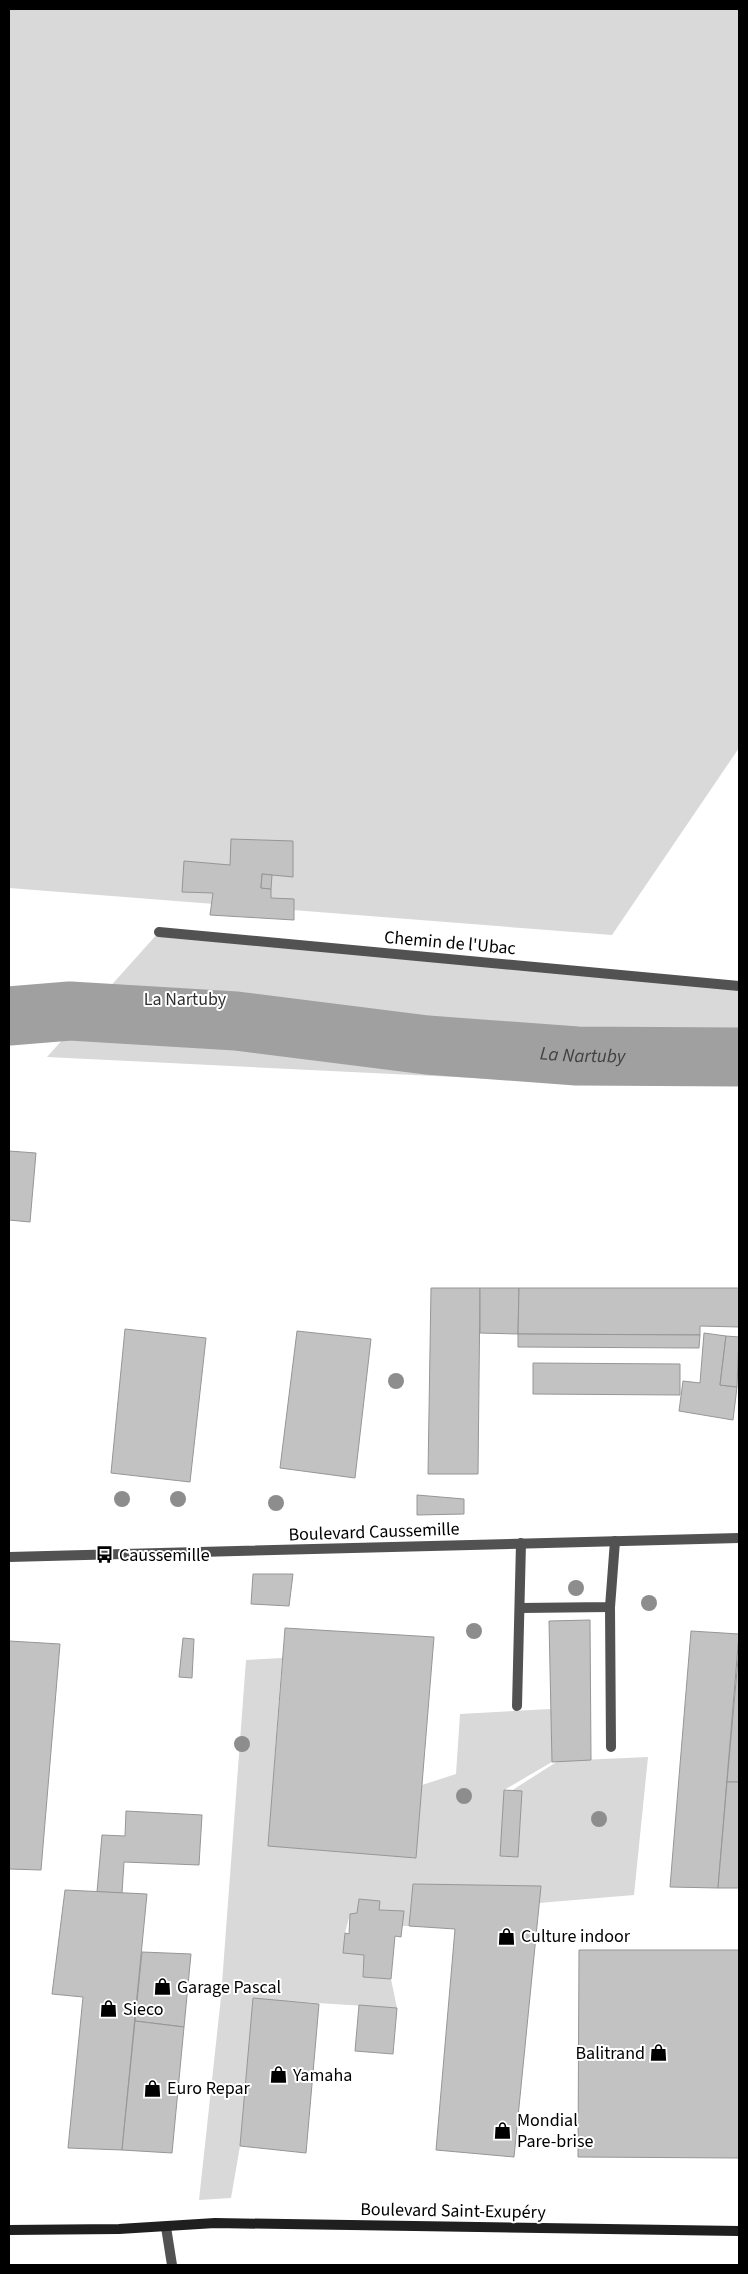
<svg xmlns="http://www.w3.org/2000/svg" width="748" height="2274" viewBox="0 0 748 2274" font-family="'Source Sans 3',sans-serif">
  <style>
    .green { fill: #d9d9d9 }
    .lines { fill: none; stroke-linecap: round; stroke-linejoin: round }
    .river { stroke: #a0a0a0; stroke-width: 59 }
    .building { fill: #c2c2c2; stroke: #969696 }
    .lane { stroke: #525252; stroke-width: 10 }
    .street { stroke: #525252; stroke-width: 10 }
    .secondary { stroke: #1f1f1f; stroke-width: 10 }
    .tree { fill: #8d8d8d }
    .labels { text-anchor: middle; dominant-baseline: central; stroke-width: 4; stroke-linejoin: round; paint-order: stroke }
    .street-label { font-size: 18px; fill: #000; stroke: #fff }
    .park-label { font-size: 18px; fill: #303030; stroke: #fff }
    .poi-label { font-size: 18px; fill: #000; stroke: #fff; text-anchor: start }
    .water-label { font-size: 19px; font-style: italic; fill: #414141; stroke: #fff }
  </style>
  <rect width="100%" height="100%" fill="#fff"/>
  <g class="green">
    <polygon points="9,9 739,9 739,748 612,935 9,888"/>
    <polygon points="159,932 739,986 739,1084 495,1079 47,1057"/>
    <polygon points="282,1658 268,1846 416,1858 422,1785 456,1774 460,1714 551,1709 552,1762 504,1790 501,1856 518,1857 522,1791 511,1791 558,1761 648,1757 634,1895 539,1903 540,1886 413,1884 409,1926 402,1926 404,1911 379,1910 379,1901 359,1899 357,1913 350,1914 345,1933 343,1953 364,1955 363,1976 391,1979 397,2008 253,1999 240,2146 231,2198 199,2200 221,1997 246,1660"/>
  </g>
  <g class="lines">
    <path class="river" id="s1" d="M9 1016 70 1011 236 1021 427 1045 577 1056 739 1057"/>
  </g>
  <g class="building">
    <polygon points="231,839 293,841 293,877 262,874 261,888 271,889 271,898 294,899 294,920 210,915 213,893 182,892 184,861 230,865"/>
    <polygon points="262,874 272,875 271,889 261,888"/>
    <polygon points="9,1151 36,1153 30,1222 9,1220"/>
    <polygon points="431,1288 480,1288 478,1474 428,1474"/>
    <polygon points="480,1288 519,1288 518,1334 480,1333"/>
    <polygon points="519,1288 739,1288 739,1327 700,1326 700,1335 518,1334"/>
    <polygon points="125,1329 206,1338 190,1482 111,1473"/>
    <polygon points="297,1331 371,1339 355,1478 280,1468"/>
    <polygon points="704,1333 726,1336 720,1385 737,1387 733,1420 679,1411 683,1381 700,1383"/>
    <polygon points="518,1334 700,1335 699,1348 518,1347"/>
    <polygon points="726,1336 739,1337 737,1387 720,1385"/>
    <polygon points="533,1363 680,1364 680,1395 533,1394"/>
    <polygon points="417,1495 464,1499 464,1514 417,1515"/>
    <polygon points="253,1574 293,1574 289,1606 251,1604"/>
    <polygon points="590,1620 591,1760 552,1762 549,1621"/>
    <polygon points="285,1628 434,1637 416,1858 268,1846"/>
    <polygon points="691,1631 739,1634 718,1888 670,1887"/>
    <polygon points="183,1638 194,1639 192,1678 179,1677"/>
    <polygon points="9,1641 60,1644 41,1870 9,1869"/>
    <polygon points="739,1648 739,1782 727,1782"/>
    <polygon points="727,1782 739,1782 739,1888 718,1888"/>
    <polygon points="504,1790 522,1791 518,1857 500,1856"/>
    <polygon points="126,1811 202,1815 199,1865 124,1862 122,1893 97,1892 102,1835 125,1836"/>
    <polygon points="413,1884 541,1886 514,2157 436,2150 455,1929 409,1926"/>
    <polygon points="65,1890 147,1894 122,2150 68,2148 83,1997 52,1994"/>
    <polygon points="359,1899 380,1901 379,1910 404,1911 401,1937 395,1936 391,1979 363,1977 364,1955 343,1953 345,1933 349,1934 350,1914 357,1913"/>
    <polygon points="579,1950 739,1950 739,2158 578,2157"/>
    <polygon points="142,1952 191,1954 184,2027 135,2021"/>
    <polygon points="253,1998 319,2004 306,2153 240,2146"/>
    <polygon points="359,2005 397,2008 393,2054 355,2051"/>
    <polygon points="135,2021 184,2027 172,2153 122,2150"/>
  </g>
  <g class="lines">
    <g class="lane">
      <polyline points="9,1557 739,1538"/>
      <polyline points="610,1607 611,1747"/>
      <polyline points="520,1608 610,1607 615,1541"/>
      <polyline points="517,1706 521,1543"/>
    </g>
    <g class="street">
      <polyline points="159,932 739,986"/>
      <polyline points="166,2227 172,2265"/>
    </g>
    <polyline class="secondary" points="9,2230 119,2229 215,2223 739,2231"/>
  </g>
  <g class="tree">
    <circle cx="396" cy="1381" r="8"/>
    <circle cx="122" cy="1499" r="8"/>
    <circle cx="178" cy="1499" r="8"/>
    <circle cx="276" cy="1503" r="8"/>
    <circle cx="576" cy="1588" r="8"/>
    <circle cx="649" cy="1603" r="8"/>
    <circle cx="474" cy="1631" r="8"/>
    <circle cx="242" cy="1744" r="8"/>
    <circle cx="464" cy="1796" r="8"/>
    <circle cx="599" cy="1819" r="8"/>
  </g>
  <defs>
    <symbol id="bus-bare" viewBox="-9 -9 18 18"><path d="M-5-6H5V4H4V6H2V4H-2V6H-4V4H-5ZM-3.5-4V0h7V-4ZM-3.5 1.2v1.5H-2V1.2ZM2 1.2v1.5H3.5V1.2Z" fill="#000" stroke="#fff" stroke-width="2.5" paint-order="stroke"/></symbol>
    <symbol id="shop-bare" viewBox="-9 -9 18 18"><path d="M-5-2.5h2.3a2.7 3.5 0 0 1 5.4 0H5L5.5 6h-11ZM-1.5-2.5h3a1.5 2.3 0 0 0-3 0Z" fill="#000" stroke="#fff" stroke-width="2.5" paint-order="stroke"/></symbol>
  </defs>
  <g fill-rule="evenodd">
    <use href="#bus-bare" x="92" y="1542" width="25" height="25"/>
    <use href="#shop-bare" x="494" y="1924" width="25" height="25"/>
    <use href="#shop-bare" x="150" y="1974" width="25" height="25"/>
    <use href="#shop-bare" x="96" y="1996" width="25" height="25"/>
    <use href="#shop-bare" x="646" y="2040" width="25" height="25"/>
    <use href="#shop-bare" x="266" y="2062" width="25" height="25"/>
    <use href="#shop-bare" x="140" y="2076" width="25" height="25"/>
    <use href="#shop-bare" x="490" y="2118" width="25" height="25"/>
  </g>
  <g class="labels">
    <g class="street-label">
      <text transform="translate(450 943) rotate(5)">Chemin de l'Ubac</text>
      <text transform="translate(374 1532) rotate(-2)">Boulevard Caussemille</text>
      <text transform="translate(453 2211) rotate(1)">Boulevard Saint-Exupéry</text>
    </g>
    <g class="park-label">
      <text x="185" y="999">La Nartuby</text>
    </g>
    <g class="poi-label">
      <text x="119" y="1555">Caussemille</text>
      <text x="521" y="1936">Culture indoor</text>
      <text x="177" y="1987">Garage Pascal</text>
      <text x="123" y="2009">Sieco</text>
      <text x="645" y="2053" text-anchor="end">Balitrand</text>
      <text x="293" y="2075">Yamaha</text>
      <text x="167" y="2088">Euro Repar</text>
      <text x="517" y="2120">Mondial<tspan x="517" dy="21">Pare-brise</tspan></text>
    </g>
    <g class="water-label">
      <text stroke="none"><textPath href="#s1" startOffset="576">La Nartuby</textPath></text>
    </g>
  </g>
  <rect width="748" height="2274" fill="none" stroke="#000000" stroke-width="20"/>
</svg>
